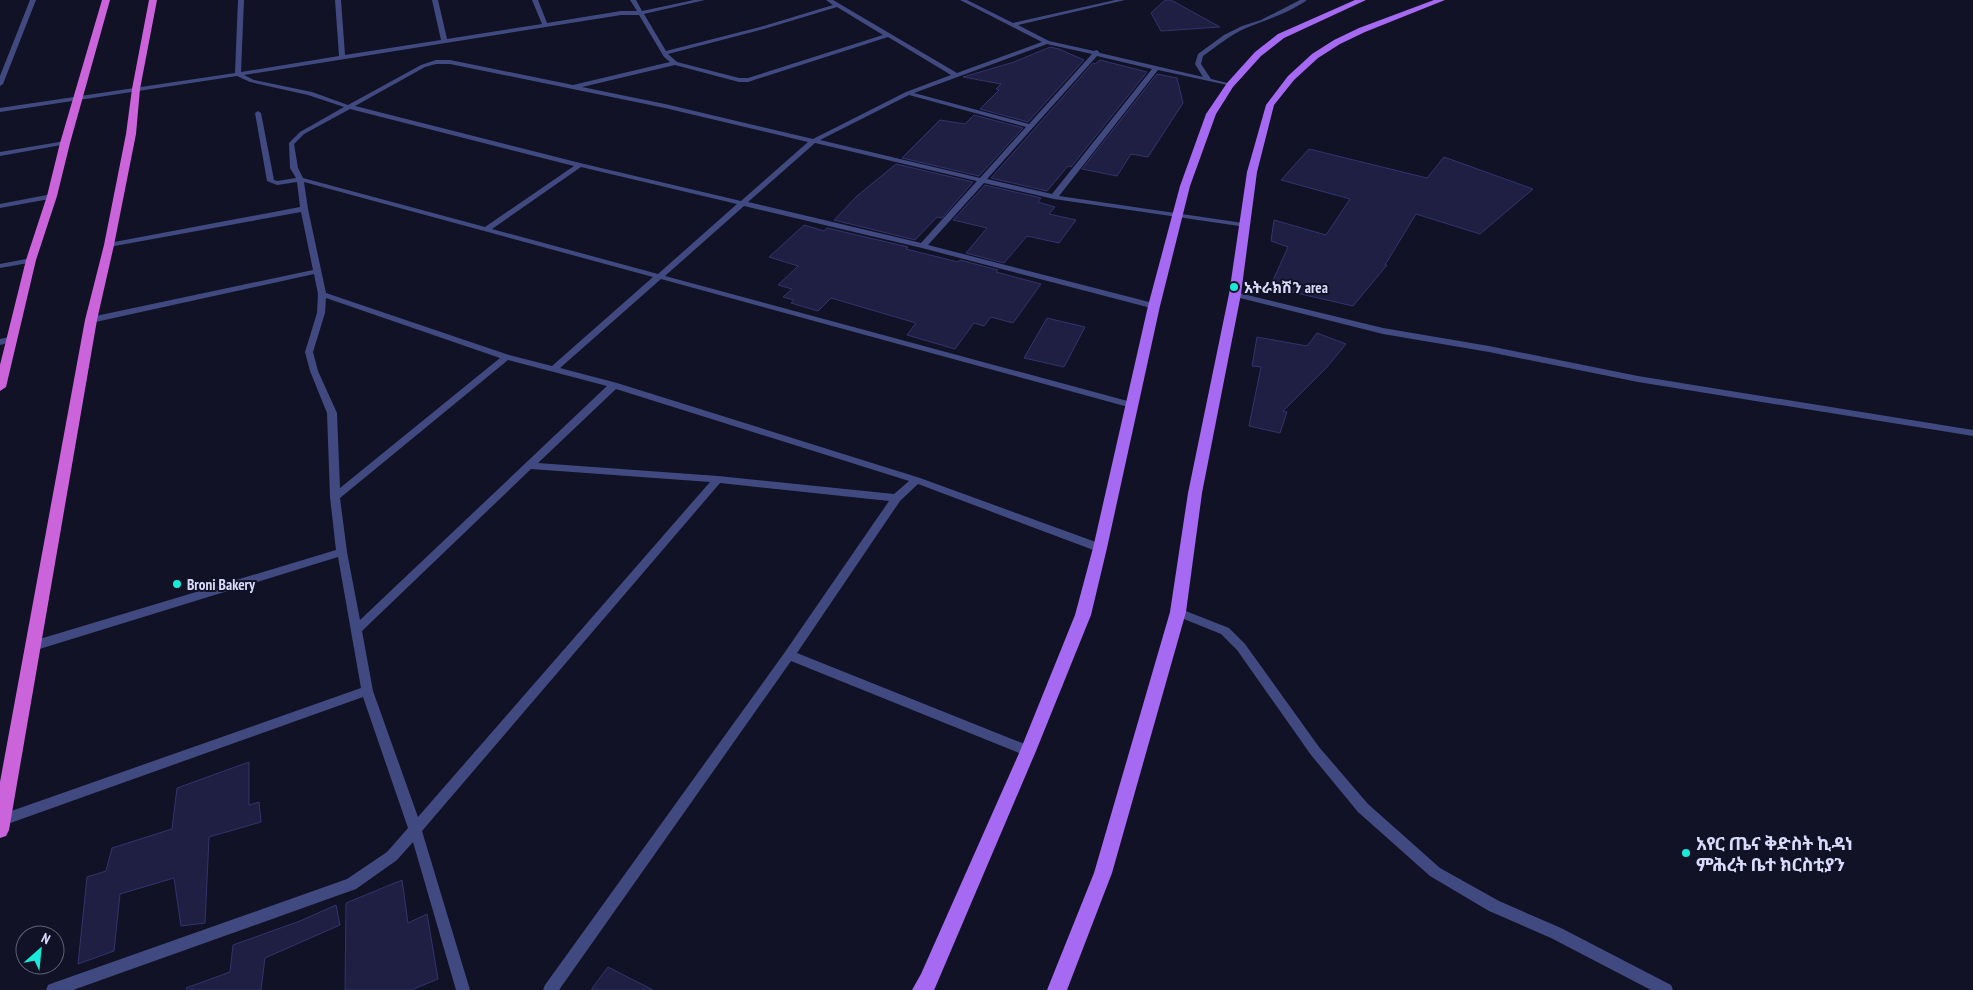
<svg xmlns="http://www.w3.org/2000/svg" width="1973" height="990" viewBox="0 0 1973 990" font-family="'PT Sans Narrow','Noto Sans Ethiopic',sans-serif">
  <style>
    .building { fill: #1f1f44; stroke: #33336e }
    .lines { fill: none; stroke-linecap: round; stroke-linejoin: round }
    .minor { fill: #404a80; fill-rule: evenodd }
    .primary { fill: #a569f2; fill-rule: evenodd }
    .trunk { fill: #cb64da; fill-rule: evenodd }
    .poi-dot { fill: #15ebd8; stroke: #111225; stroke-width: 2 }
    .labels { text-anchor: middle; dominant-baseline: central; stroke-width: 4; stroke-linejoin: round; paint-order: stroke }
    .poi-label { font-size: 15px; font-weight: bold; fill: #d9dbfc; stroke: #111225; text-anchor: start }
    .near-poi-label { font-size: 18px; font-weight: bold; fill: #d9dbfc; stroke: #111225; text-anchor: start }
  </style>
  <rect width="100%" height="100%" fill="#111225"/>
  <g class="building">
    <polygon points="1165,0 1171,0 1220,27 1161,31 1151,13"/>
    <polygon points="1050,47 1059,49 1084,60 1028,122 980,109 999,90 996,89 1001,84 963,77 1014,62"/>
    <polygon points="1100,60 1147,72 1071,167 1068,166 1047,191 991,178 1093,63 1095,64"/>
    <polygon points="1157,74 1177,78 1183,103 1148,157 1131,154 1117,176 1082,169"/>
    <polygon points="974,115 1023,128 979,176 902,158 940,120 965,124"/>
    <polygon points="1309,149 1427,178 1444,157 1533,189 1480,234 1416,214 1385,265 1387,265 1353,306 1270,287 1288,247 1271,241 1274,220 1326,235 1350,199 1281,180"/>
    <polygon points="896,164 973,182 942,218 937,217 915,240 834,220 857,196"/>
    <polygon points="985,185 1041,198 1038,202 1055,207 1049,214 1076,220 1059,243 1027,236 1004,263 966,253 987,228 953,220"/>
    <polygon points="804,225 824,231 827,228 908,247 906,249 958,262 960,260 998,270 996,272 1041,284 1013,323 991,317 984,326 974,323 955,349 907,335 916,323 831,298 818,311 791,303 794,300 783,297 792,289 778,285 798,266 769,257"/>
    <polygon points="1047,318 1085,327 1064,367 1024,358"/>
    <polygon points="1317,333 1346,344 1327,367 1283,411 1287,412 1280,433 1249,426 1261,367 1252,366 1257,337 1307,346"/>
    <polygon points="249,762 249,805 259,802 261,822 209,837 205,923 181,926 174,878 120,894 114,951 78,964 87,877 106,871 112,848 172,829 177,788"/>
    <polygon points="402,880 408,923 427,914 438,979 411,990 345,990 346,903"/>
    <polygon points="336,905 340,925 265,958 261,990 187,990 186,988 230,972 233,945 300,921"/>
    <polygon points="608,967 653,990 591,990"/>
  </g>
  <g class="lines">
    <g class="minor">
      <polygon points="30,0 36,0 3,84 0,86 0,76"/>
      <path d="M238 0H244L241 72 339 56 335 0H341L345 55 441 40 432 0H438L447 39 542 24 532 0H538L547 23 621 11H637L630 0H636L642 11 694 0H705L644 14 666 51 760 27 833 5 826 0H833L957 73 1042 42 960 0H967L1013 23 1115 0H1125L1018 25 1049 41 1094 51 1097 50 1100 53 1203 77 1195 64 1198 54 1224 35 1242 26 1261 20 1300 0H1307C1289 13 1266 20 1246 28 1230 35 1217 46 1203 56L1201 64 1211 79 1232 84V86L1158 70 1059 196 1243 223 1247 225 1246 227 1054 199 984 183 928 245 1157 304V308H1151L922 248 744 206 665 276 1135 403 1137 405 1135 407 1132 408 661 279 560 368 617 383 920 478 1104 545 1105 548 1104 551H1096L918 484 900 501 797 653 1032 747 1034 751 1032 755 1028 756 1024 755 791 661 559 990H543L545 985 785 652 889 501 720 483 422 831 470 990H456L413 842 397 860 356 889 73 990H46L48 985 53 983 347 879 387 852 408 828 363 697 2 826 0 825V815L361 688 338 557 33 651 29 649 27 646 29 643 33 641 336 550 330 497 327 413 310 371 305 352 317 313 318 294 314 274 91 323 87 320 91 317 313 270 301 212 109 247 105 245 109 243 300 207 297 182 277 185 267 181 255 113 258 111 261 113 274 180 277 181 296 178 290 168 289 143 300 132 344 107 308 95 250 82 237 76 0 112V108L235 73ZM837 7 883 35 748 78H739L677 62 668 54 764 29ZM621 15H639L664 57 670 62 573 85 450 60H436L421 65 348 105 312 92 254 80 244 75ZM888 37 951 75 906 92 813 139 665 104 582 87 675 65 739 82H748ZM1047 44 1092 54 1029 124 914 93ZM1097 56 1152 69 1052 194 987 179ZM436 64H450L665 108 808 142 741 201 580 163 355 106 425 67ZM909 95 1026 127 980 178 820 140ZM350 109 574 166 485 227 303 178 298 168 294 144 304 134ZM815 143 977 181 921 243 748 202ZM581 167 737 204 658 274 492 229ZM304 182 653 277 552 366 509 355 326 293 308 209ZM326 298 500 358 340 488 337 413 318 371 313 352 325 313ZM508 360 607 386 360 620 347 552 340 498ZM616 389 909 481 894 494 718 476 538 463ZM531 469 710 482 418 817 373 691 362 631Z"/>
      <polygon points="65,141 67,142 67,144 0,156 0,152"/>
      <polygon points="52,194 56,196 55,198 0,208 0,204"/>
      <polygon points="31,258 34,258 34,262 0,268 0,264"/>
      <polygon points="1232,292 1235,292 1383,328 1489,346 1638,376 1973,430 1973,436 1638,382 1489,352 1383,334 1232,296"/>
      <polygon points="13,336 16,337 17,339 16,341 0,345 0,339"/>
      <polygon points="1178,608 1229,628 1245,644 1319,747 1368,804 1440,868 1499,901 1561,928 1671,985 1673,990 1651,990 1551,938 1489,911 1430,876 1358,812 1311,755 1237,650 1221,634 1174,615 1172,612 1174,609"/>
    </g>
    <g class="primary">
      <polygon points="1355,0 1366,0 1284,38 1261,56 1233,87 1216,114 1190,186 1160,306 1107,548 1091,615 1036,751 935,988 934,990 912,990 921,974 1020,751 1075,615 1093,548 1148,306 1180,186 1206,114 1227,83 1255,52 1278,34"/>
      <polygon points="1434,0 1445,0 1365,32 1340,44 1318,58 1294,80 1274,105 1257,172 1241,294 1202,493 1186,612 1112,873 1067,990 1047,990 1094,873 1170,612 1188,493 1229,294 1247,172 1266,105 1288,76 1312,54 1334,40 1359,28"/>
    </g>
    <g class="trunk">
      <polygon points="102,0 110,0 70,143 57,196 36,260 6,387 0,391 0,365 26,260 47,196 60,143"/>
      <polygon points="149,0 157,0 140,89 136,134 114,245 97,320 9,830 6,836 0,838 0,782 85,320 104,245 126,134 132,89"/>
    </g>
  </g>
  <g class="poi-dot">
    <circle cx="1234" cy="287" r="5"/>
    <circle cx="177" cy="584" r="5"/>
    <circle cx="1686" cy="853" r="5"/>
  </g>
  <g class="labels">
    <g class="poi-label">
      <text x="1244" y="287">አትራክሽን area</text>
      <text x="187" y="584">Broni Bakery</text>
    </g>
    <g class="near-poi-label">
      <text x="1696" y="843">አየር ጤና ቅድስት ኪዳነ<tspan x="1696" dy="21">ምሕረት ቤተ ክርስቲያን</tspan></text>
    </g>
  </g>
  <g transform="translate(40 950) rotate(27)"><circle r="24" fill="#111225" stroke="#61627b"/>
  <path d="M0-4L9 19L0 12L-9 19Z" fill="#15ebd8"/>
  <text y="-8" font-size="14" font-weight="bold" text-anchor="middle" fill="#d9dbfc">N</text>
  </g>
</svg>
